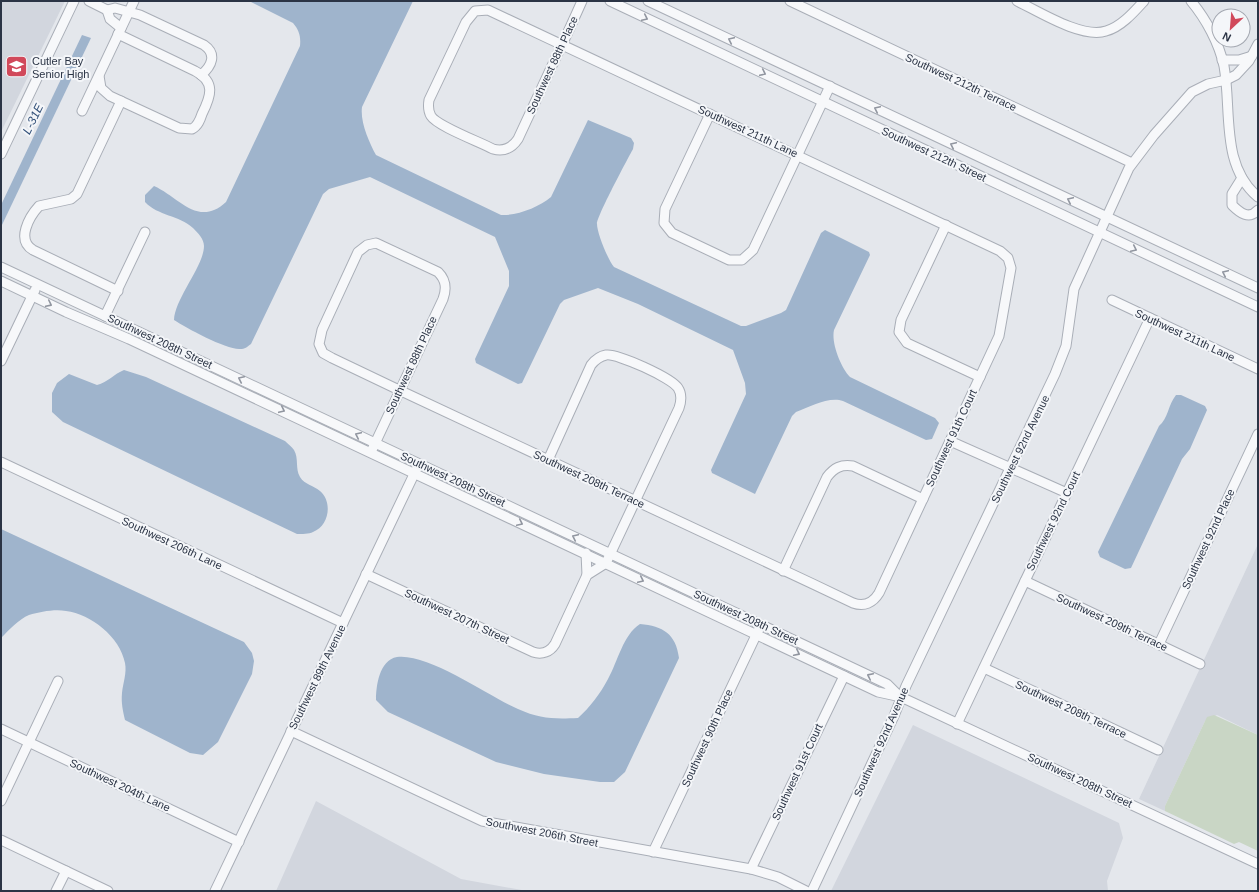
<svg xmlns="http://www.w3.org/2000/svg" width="1259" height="892" viewBox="0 0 1259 892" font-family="Arial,sans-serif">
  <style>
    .built { fill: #d2d6de }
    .green { fill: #c9d6c5 }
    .water { fill: #9fb4cc }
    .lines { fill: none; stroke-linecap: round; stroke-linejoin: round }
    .minor-casing { stroke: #a9aeb7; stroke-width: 11 }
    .minor { stroke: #f7f8fa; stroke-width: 9 }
    .oneway { stroke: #9196a0 }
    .labels { text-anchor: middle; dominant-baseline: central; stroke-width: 4; stroke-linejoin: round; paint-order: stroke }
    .poi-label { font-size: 11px; fill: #2b3445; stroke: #f4f6f9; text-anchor: start }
    .street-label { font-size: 11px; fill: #2b3445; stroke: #f4f6f9 }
    .water-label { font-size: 12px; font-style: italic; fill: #34527a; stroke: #f4f6f9 }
  </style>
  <rect width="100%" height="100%" fill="#e4e7ec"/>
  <g class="built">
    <polygon points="1,1 65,1 1,132"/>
    <polygon points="1258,544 1258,735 1217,715 1205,721 1165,806 1165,811 1139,799"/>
    <polygon points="913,725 1119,823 1123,838 1107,881 1108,891 831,891"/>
    <polygon points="316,801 461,879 527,891 276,891"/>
  </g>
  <polygon class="green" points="1214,715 1258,735 1258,851 1239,842 1234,844 1165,811 1165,806 1205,721 1207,717"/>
  <g class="water">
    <path d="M249 1H413L362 107C360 122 369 142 376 155L501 215C517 216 539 207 551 197L588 120 631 138 634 143 633 149C627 160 596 218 597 224 597 233 608 260 614 267L741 326H746L781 313 786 310 821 233 825 230 869 252 870 255 834 330C831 343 841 368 850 377L935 418 939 423 932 439 926 440 843 401C829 396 810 407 796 412L792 416 755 494 712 473 711 470 746 394 745 383 733 350 638 304 598 288 564 300 560 304 522 383 518 384 476 363 475 359 509 286V271L495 237 370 177 329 189 323 194 251 344C247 347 245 349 240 349 227 350 186 328 174 320 175 298 204 266 204 246 204 239 198 233 193 228 179 215 158 216 145 202V195L154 186C179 197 198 228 226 202L300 46C301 36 299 30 293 23Z"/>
    <polygon points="82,35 91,38 1,227 1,205"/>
    <path d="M124 370 146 377 285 441C288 444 292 447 294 450 299 458 295 469 300 477 305 485 313 485 320 491 333 502 329 526 313 532 309 534 302 534 297 534L63 422 52 412V393L57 383 69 374 97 385C108 382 114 374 124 370Z"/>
    <path d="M1176 395H1181L1205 406 1207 410 1190 449 1182 459 1131 568 1125 569 1100 557 1098 552 1159 426C1168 419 1168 405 1176 395Z"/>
    <path d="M1 529 244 642 252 653 254 661 252 674 218 742 203 755 190 753 125 720C123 711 121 703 122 693 123 683 127 673 125 663 120 637 91 614 66 611 54 609 40 612 29 615 19 619 9 630 1 638Z"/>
    <path d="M640 624C663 626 676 634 679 658L625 772 614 782H600L544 774 496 762 388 712 376 700C376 687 379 660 397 657 429 653 488 696 518 709 540 719 554 719 578 718 590 707 600 694 608 679 618 661 623 635 640 624Z"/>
  </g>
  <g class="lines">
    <defs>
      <g id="minor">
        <path d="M89 1 107 10 115 8 140 15 204 45C217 54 212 66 201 75"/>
        <polyline points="610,1 1258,307"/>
        <polyline points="648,1 1258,288"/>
        <polyline points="790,1 1132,163"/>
        <path d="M1017 1C1038 11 1082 39 1106 31 1121 27 1134 12 1144 1"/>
        <path d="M1191 1C1206 19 1219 43 1224 66 1232 110 1220 165 1258 197"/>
        <polyline points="107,10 110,19 121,28"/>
        <polyline points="1222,60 1239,60 1252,56"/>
        <path d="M99 76 101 88 110 96 179 128 192 129C198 126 200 120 202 114 211 96 216 82 195 71L118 34"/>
        <polyline points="82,111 134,1"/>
        <polyline points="710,114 665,209 664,223 672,233 729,260 742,260 753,250 830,86"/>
        <polyline points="1,154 74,1"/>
        <path d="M1242 178 1232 194V205C1240 213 1249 220 1258 210"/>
        <polyline points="946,225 901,320 899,332 907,343 980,377"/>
        <polyline points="1,267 834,659 887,684 900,697"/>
        <polyline points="1,281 66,312 129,339 878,692 901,697 1258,864"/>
        <path d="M118 291 33 250C16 240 29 217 39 206L71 199 77 194 121 101"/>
        <polyline points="1112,300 1258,369"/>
        <polyline points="105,316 145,232"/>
        <polyline points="1,361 35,290"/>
        <polyline points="950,441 1067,493"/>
        <path d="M371 452 443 299C447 288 446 280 438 272L376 243 367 245 358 252 322 330 319 344 323 353 332 358 399 390C550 461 702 531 853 603 864 607 873 603 879 593L999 336 1011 268 1008 258 1000 251 488 10 475 11 466 22 429 100C428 106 428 111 431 116 437 126 480 142 493 149 504 152 512 148 518 139L557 55C566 37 574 19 582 1"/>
        <polyline points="1,462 343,623"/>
        <polyline points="586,553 587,575"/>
        <path d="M783 571 827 477C834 468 841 464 853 466L923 499"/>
        <path d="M366 574 533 652C542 655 550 652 555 644L587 575 606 563 679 408C681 402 682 394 678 388 672 378 617 353 606 355 600 356 595 360 591 365L548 460"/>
        <polyline points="1025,581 1200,664"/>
        <polyline points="1159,644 1258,434"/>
        <polyline points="984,668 1158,750"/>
        <polyline points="957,724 1150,318"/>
        <polyline points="1,729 239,842"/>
        <polyline points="291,731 482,821 751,869 778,877 806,891"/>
        <polyline points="1,801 58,681"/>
        <polyline points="1,840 108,891"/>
        <polyline points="653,852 759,629"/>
        <polyline points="751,869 844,676"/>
        <polyline points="56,891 66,871"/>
        <polyline points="215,891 417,468"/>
        <polyline points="812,891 894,716 906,686 1055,374 1066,346 1074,289 1129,168 1154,135 1192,92 1208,84 1226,80 1236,75 1249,61 1258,44"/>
      </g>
    </defs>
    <use href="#minor" class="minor-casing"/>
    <use href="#minor" class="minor"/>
  </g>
  <defs><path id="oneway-chevron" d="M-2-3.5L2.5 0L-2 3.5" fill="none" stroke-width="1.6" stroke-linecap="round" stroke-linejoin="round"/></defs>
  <g class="oneway">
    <use href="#oneway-chevron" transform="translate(645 18) rotate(25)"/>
    <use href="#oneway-chevron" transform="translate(731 40) rotate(-155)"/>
    <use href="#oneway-chevron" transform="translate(763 73) rotate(25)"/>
    <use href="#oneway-chevron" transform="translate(877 109) rotate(-155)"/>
    <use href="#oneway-chevron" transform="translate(953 145) rotate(-155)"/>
    <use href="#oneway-chevron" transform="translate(1070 200) rotate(-155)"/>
    <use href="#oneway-chevron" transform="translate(1134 249) rotate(25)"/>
    <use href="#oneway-chevron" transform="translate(1225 273) rotate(-155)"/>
    <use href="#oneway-chevron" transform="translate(49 304) rotate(26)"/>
    <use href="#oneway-chevron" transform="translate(241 379) rotate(-155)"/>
    <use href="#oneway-chevron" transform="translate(282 410) rotate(25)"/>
    <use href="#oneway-chevron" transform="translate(358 435) rotate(-155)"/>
    <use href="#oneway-chevron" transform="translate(520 523) rotate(25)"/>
    <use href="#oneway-chevron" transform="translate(575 537) rotate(-155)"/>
    <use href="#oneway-chevron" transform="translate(641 580) rotate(25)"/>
    <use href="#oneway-chevron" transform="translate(797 653) rotate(26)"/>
    <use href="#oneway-chevron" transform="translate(870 676) rotate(-154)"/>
  </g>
  <defs>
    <symbol id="school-square" viewBox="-11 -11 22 22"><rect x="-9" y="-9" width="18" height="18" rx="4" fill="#d1495b" stroke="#f4f6f9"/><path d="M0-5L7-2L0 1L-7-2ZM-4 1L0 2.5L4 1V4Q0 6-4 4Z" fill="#fff"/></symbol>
  </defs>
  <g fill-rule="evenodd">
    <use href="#school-square" x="4" y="54" width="25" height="25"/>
  </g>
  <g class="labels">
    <g class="poi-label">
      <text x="32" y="61">Cutler Bay<tspan x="32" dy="13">Senior High</tspan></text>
    </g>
    <g class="street-label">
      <text transform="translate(552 65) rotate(-65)">Southwest 88th Place</text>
      <text transform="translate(961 82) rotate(25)">Southwest 212th Terrace</text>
      <text transform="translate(748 131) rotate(25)">Southwest 211th Lane</text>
      <text transform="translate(934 154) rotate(25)">Southwest 212th Street</text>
      <text transform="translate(1185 335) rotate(25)">Southwest 211th Lane</text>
      <text transform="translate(160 341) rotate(25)">Southwest 208th Street</text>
      <text transform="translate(411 365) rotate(-65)">Southwest 88th Place</text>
      <text transform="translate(951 438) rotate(-65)">Southwest 91th Court</text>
      <text transform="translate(1020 449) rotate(-64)">Southwest 92nd Avenue</text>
      <text transform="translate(453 479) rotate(25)">Southwest 208th Street</text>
      <text transform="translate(589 479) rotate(25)">Southwest 208th Terrace</text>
      <text transform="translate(1053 521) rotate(-64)">Southwest 92nd Court</text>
      <text transform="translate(1208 539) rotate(-65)">Southwest 92nd Place</text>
      <text transform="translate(172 543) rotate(25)">Southwest 206th Lane</text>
      <text transform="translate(457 616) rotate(25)">Southwest 207th Street</text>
      <text transform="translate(746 617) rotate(25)">Southwest 208th Street</text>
      <text transform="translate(1112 622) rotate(25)">Southwest 209th Terrace</text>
      <text transform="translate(317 677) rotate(-64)">Southwest 89th Avenue</text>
      <text transform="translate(1071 709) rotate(25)">Southwest 208th Terrace</text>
      <text transform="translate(707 738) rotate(-65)">Southwest 90th Place</text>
      <text transform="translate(881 742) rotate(-66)">Southwest 92nd Avenue</text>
      <text transform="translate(797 772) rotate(-65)">Southwest 91st Court</text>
      <text transform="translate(1080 780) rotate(25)">Southwest 208th Street</text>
      <text transform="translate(120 785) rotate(25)">Southwest 204th Lane</text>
      <text transform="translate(542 832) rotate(11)">Southwest 206th Street</text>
    </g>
    <g class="water-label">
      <text transform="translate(33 119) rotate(-64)">L-31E</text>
    </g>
  </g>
  <rect width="1259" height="892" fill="none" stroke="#2b3445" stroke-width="4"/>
  <g transform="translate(1231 28) rotate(206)"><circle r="19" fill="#f4f6f9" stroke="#a4a8b1"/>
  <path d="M0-3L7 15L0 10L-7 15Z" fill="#d1495b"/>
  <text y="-6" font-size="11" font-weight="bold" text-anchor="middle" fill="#2b3445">N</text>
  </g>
</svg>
